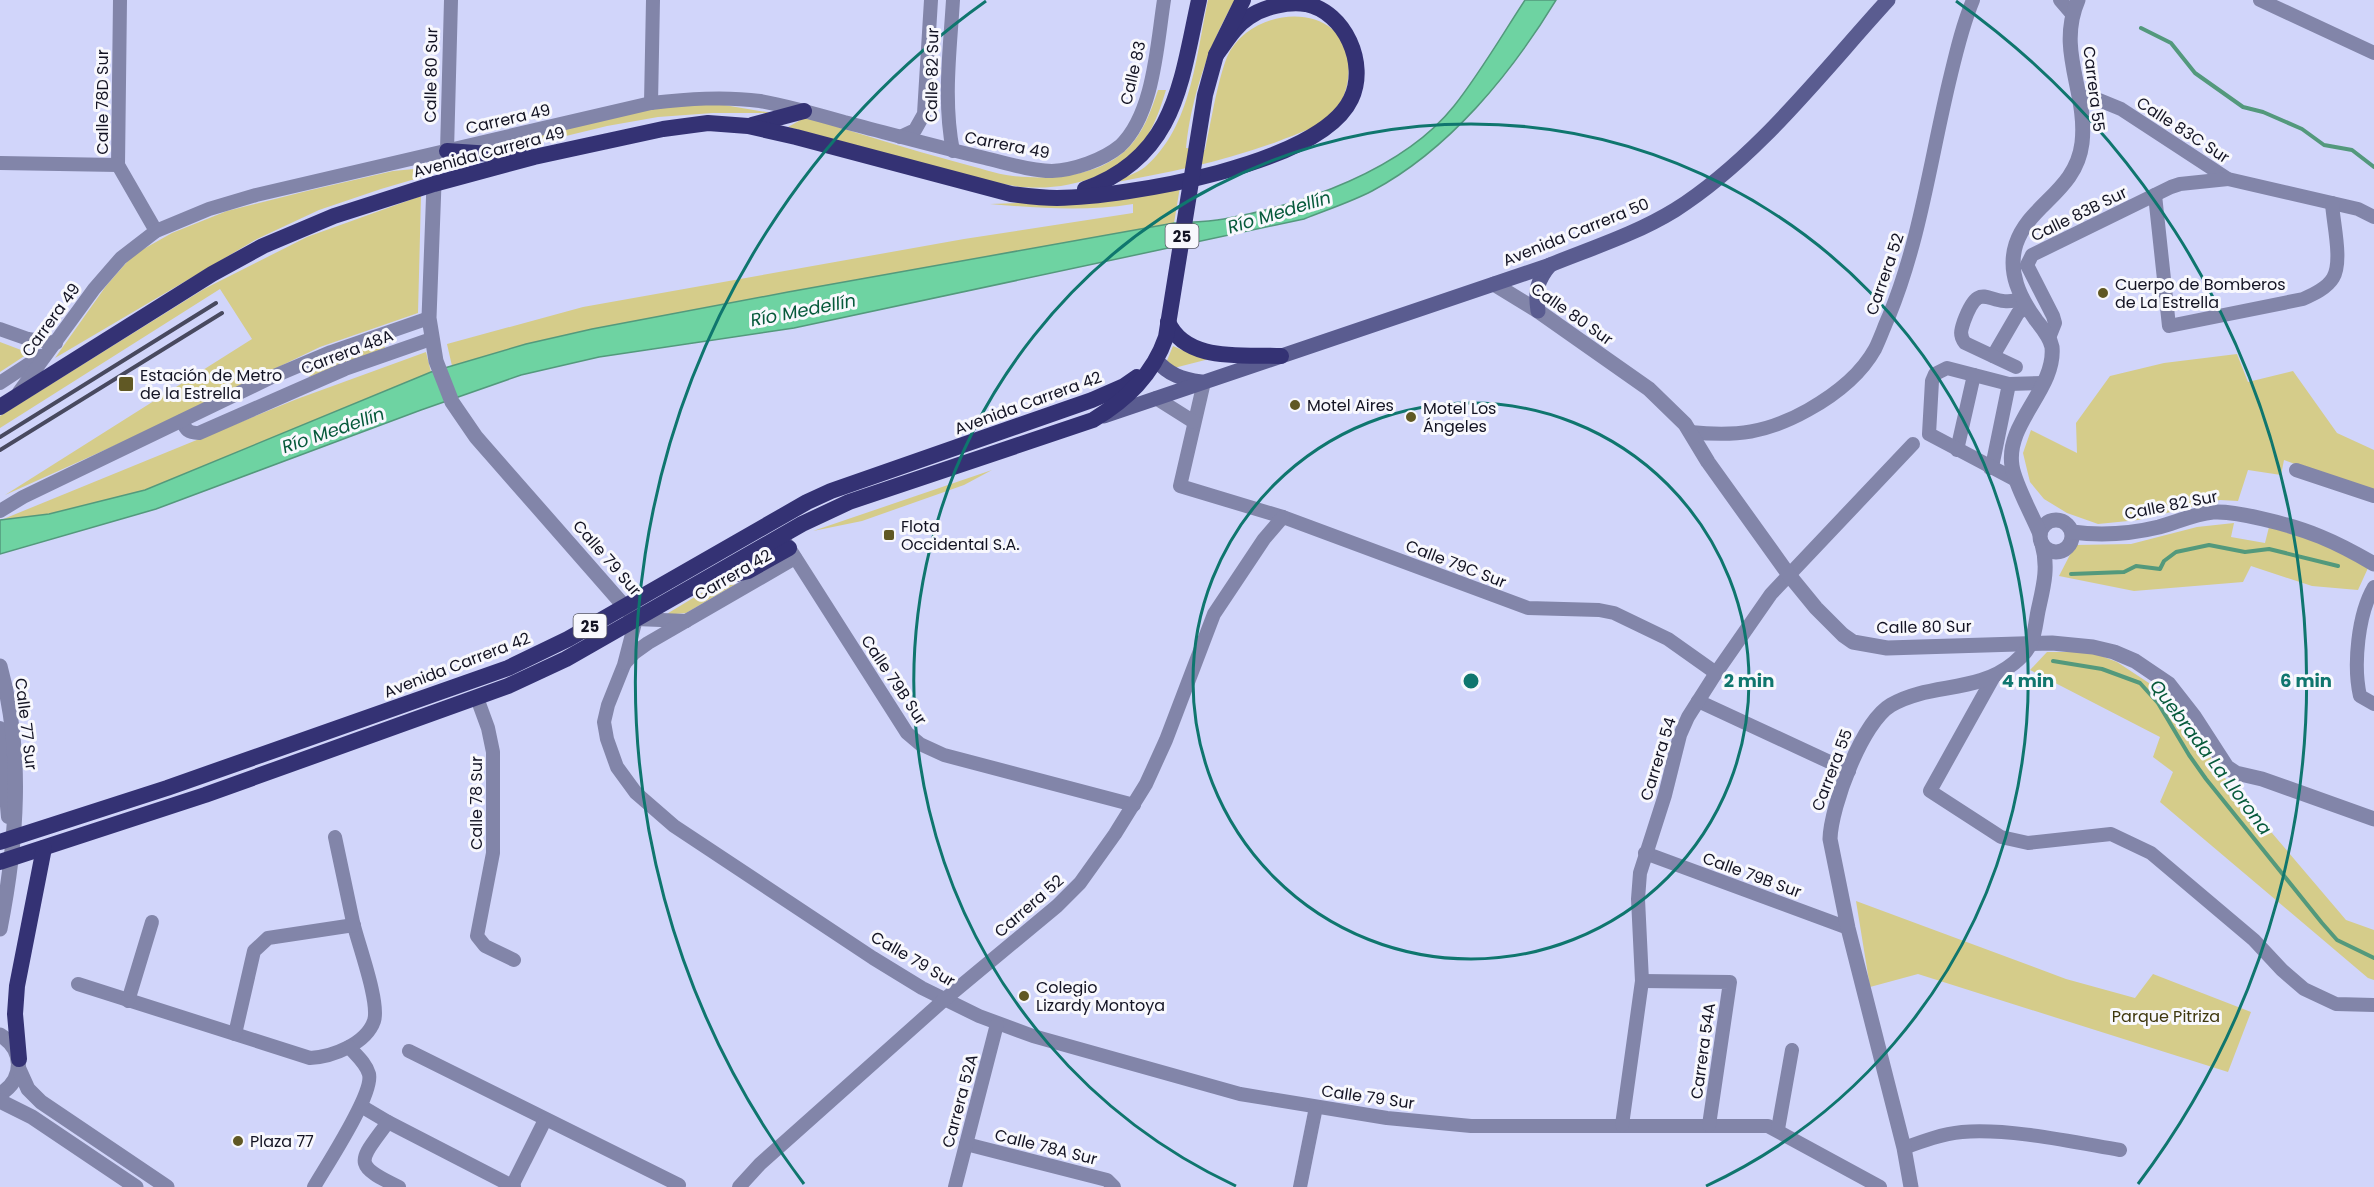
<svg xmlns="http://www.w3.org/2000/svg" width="2374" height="1187" viewBox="0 0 2374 1187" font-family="Poppins,sans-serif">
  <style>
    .green { fill: #d5cc8a }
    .water { fill: #6ed3a2; stroke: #53997c; stroke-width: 1.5 }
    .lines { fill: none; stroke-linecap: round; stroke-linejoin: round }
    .stream { stroke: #53997c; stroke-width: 4 }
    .minor { stroke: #8285a9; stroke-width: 14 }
    .tertiary { stroke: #8285a9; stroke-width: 15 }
    .secondary { stroke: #5a5c90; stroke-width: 15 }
    .trunk { stroke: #343274; stroke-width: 16 }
    .rail { stroke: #48495f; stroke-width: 4 }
    .ring { fill: none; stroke: #0f766e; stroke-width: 3 }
    .poi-dot { fill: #605824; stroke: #f8f8fd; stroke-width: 2 }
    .labels { text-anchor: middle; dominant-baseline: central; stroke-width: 6; stroke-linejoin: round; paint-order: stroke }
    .shield { fill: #f8f8fd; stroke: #585864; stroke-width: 1.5 }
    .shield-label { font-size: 15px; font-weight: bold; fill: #131323 }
    .street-label { font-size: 16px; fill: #131323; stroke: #f8f8fd }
    .poi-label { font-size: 16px; fill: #131323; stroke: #f8f8fd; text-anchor: start }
    .park-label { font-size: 16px; fill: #3e370d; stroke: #f8f8fd }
    .water-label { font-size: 18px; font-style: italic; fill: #065a3b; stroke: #f8f8fd }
    .centre { fill: #0f766e; stroke: #f8f8fd; stroke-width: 3 }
    .ring-label { font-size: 18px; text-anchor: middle; font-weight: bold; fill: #0f766e; stroke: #f8f8fd; stroke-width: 6; stroke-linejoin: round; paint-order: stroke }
  </style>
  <rect width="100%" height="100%" fill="#d1d5fa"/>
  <g class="green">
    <path d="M1208 0H1235C1209 44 1191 98 1186 148L1205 150C1211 122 1217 83 1227 57 1253 0 1358 0 1348 78 1347 90 1341 107 1332 115 1318 127 1297 134 1279 141 1222 162 1171 172 1112 183 1122 178 1136 174 1145 167 1192 127 1196 55 1208 0Z"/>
    <path d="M1158 90H1166C1161 106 1156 122 1147 136 1118 180 1057 194 1009 185 982 181 955 171 929 165 882 152 835 140 788 127L806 117C857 133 908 149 960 163 977 167 995 174 1013 176 1050 180 1097 177 1126 150 1143 134 1151 111 1158 90Z"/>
    <polygon points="685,105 724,105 772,113 713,113 658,117 607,126 533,144 495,145 642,109"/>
    <polygon points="466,164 381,189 319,210 257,239 55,358 106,286 133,255 172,233 227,211 311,190 393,171"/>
    <path d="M1180 187 1174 223 592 329 526 344 452 366 447 344 583 307 964 239 1133 213V204C1084 212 1038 208 990 204L1065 201Z"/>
    <polygon points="421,196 418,313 320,347 127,440 5,495 252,339 220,289 0,428 0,416 204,289 307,237"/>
    <polygon points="383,339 385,348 309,377 317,364"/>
    <polygon points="0,342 29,353 0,372"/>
    <polygon points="1173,346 1196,356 1213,358 1174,368 1166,363"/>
    <polygon points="426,352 431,372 146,490 49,514 1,520 297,399"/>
    <polygon points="2237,354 2248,382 2293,371 2337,433 2374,450 2374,493 2284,460 2281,475 2248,470 2238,501 2220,500 2138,520 2098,524 2067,513 2044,499 2030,482 2023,453 2031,430 2077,453 2076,423 2110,376 2164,363"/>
    <polygon points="992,470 964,485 862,521 813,531"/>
    <polygon points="2234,523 2231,537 2265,543 2269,527 2321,543 2368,568 2358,590 2312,586 2251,566 2243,582 2134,591 2059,576 2075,545 2131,544 2197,527"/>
    <polygon points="736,584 686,613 665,615 708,589"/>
    <polygon points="2047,652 2091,652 2117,662 2158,689 2192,727 2220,772 2346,920 2374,930 2374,980 2368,978 2160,802 2173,772 2153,757 2160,737 2030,670"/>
    <polygon points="1856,901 2066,979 2135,998 2153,974 2251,1012 2228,1072 1918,974 1870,987"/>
  </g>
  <path class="water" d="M1525 0H1556C1511 74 1449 150 1372 191 1351 202 1326 210 1304 219L794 328 599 357 521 375 421 410 156 509 0 554V520L49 514 145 490 431 372 526 344 592 329 788 292 1174 223C1191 222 1208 222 1224 219 1302 205 1403 170 1454 106 1480 73 1502 35 1525 0Z"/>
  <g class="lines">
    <g class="stream">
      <polyline points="2141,28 2171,43 2195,73 2243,107 2263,112 2302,129 2324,145 2352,150 2374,167"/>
      <polyline points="2071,574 2124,572 2136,566 2160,569 2164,561 2176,552 2209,545 2245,552 2269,549 2338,566"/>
      <polyline points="2053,661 2102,669 2140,683 2158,703 2189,755 2206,779 2322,923 2337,940 2374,958"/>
    </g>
    <g class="minor">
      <polyline points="120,0 118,165 156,231"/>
      <polyline points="2060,0 2072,14"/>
      <polyline points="2260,0 2374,53"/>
      <polyline points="2079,96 2099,100 2121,109 2228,179 2358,209 2374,217"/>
      <polyline points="651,103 653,0"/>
      <polyline points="900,137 915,130 924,114 931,0"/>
      <polyline points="447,151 451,0"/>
      <path d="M953 151C943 101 950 50 953 0"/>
      <polyline points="0,163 118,165"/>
      <path d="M2155 195 2169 326 2303 299C2314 294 2327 288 2333 278 2343 261 2333 223 2332 203"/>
      <polyline points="0,329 28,339 56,343"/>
      <polyline points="2049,338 2055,323 2053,316 2027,265 2032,255 2171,187 2180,184 2228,179"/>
      <polyline points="1993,356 2018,313 2027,307"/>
      <path d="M2016 367 1965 343C1959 335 1961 330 1964 321 1981 275 1988 310 2021 299"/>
      <polyline points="1204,382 1180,486 1283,517 1528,608 1599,610 1614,613 1668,639 1716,673"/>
      <polyline points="0,383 41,356"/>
      <path d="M19 392 94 289 121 258 156 231 209 209 256 195 651 103C687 99 724 96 760 101 788 106 816 114 844 122 891 134 938 147 985 158 1006 163 1030 171 1052 171 1074 170 1103 160 1120 146 1154 114 1157 44 1164 0"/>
      <polyline points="1156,398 1194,422"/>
      <path d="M182 421C186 430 188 433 199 433L345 369 431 339"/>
      <path d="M1690 432C1736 437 1767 433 1808 410 1833 396 1860 376 1875 349 1880 339 1884 327 1889 316 1921 238 1931 155 1951 74 1957 49 1963 24 1973 0"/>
      <polyline points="1957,450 1974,375"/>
      <polyline points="1990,468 1993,462 2009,384"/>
      <polyline points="2296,470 2374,496"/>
      <polyline points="2016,480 1929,434 1932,381 1935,374 1947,368 2009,384 2043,383"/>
      <polyline points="0,511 23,497 272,377 331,352 429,318"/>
      <polyline points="784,540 907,733 920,744 944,755 1134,805"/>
      <path d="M2374 587C2358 614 2353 665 2360 696L2374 704"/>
      <polyline points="686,621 636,619 624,665 608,705 604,722 607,739 617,767 636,793 674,826 873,958 922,988 979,1016 1033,1036 1240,1094 1387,1118 1471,1126 1768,1126 1880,1187"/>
      <polyline points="625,663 634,653 648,643 795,558"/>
      <polyline points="1993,678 1930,791 2001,837 2028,843 2111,834 2151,853 2254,940 2282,970 2304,989 2336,1004 2374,1005"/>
      <polyline points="477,698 488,728 493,752 493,853 477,936 485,946 514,960"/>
      <polyline points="1698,701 1849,771"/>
      <polyline points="0,728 8,817"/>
      <polyline points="1645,853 1848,928"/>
      <polyline points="1642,981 1730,982 1709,1125"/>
      <path d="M78 984 310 1058C332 1057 366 1044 374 1021 380 1002 358 944 353 922 347 894 341 865 335 837"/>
      <polyline points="128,1001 152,922"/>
      <polyline points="235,1034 254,951 268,938 354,925"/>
      <polyline points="409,1051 679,1185"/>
      <polyline points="361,1106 388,1122"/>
      <polyline points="1622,1125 1642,981 1638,899 1640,873 1665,795 1680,735 1688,717 1716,673 1771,594 1913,444"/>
      <polyline points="1778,1129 1792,1050"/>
      <polyline points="966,1144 1107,1180 1114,1187"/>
      <path d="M1904 1148C1923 1141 1942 1134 1962 1132 2009 1128 2073 1142 2120 1150"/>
      <polyline points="512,1186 545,1120"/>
      <path d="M314 1187C326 1166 374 1094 369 1074 366 1063 356 1055 349 1047"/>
      <path d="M399 1187C350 1164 360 1161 388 1122L514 1187"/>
      <polyline points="739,1187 760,1164 945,999 1057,906 1080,883 1115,834 1146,784 1166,740 1214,614 1264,539 1283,517"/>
      <polyline points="955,1187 997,1024"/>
      <polyline points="1300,1187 1316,1107"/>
    </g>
    <g class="tertiary">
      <polyline points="434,184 429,318 436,361 452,402 476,437 632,615"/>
      <polyline points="1494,284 1538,311 1649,389 1685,424 1708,462 1789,575 1816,608 1843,635 1853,642 1887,648 2052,643 2093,647 2114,652 2135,661 2169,684 2194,716 2227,767 2236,773 2262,779 2374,819"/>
      <circle cx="2056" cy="536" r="16"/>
      <path d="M2072 532C2102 536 2130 534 2159 527 2177 522 2194 514 2213 512 2230 511 2247 515 2263 519 2307 529 2335 541 2374 564"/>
      <path d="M2040 534C2032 514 2015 485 2012 466 2005 423 2056 389 2052 347 2050 337 2043 329 2036 320 2020 298 2007 272 2016 244 2029 204 2076 192 2082 143 2088 92 2056 51 2078 0"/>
      <path d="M0 666C24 752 17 843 0 929"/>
      <path d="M0 1035C24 1049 25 1079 0 1094"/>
      <polyline points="19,1069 28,1089 41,1102 167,1187"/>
      <polyline points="0,1101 32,1117 136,1187"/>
      <path d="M1911 1187 1904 1148 1848 928 1830 839C1831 806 1862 722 1891 705 1931 682 1976 694 2014 663 2020 658 2028 650 2031 642 2035 634 2036 621 2038 611 2043 588 2049 568 2042 544"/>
    </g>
    <g class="secondary">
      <path d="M1538 311C1535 291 1537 280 1550 265"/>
      <path d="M1156 360C1169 375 1182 379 1201 382"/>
      <path d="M1104 416 1550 265C1592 248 1636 234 1675 210 1757 158 1823 71 1888 0"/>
    </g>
    <g class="trunk">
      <polyline points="752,125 804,111"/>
      <polyline points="447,151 521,156"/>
      <path d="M1085 189C1176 157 1181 81 1199 0"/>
      <path d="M1168 322C1186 363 1244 354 1281 356"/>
      <path d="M0 407 212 274 263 246 334 216 434 184 534 157 663 129 708 123 748 126 796 137 1011 194C1026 196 1041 198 1057 198 1125 197 1320 165 1351 99 1368 64 1345 12 1306 4 1288 1 1264 7 1249 17 1235 26 1226 42 1216 55"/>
      <polyline points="716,579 748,571 789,548"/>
      <polyline points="0,842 167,788 508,668 568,639 807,502 831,491 1092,400 1124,386 1137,377"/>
      <path d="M0 862 205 795 508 686 566 659 802 524 849 502 1093 420C1126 400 1153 375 1166 337L1205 95 1216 55 1243 0"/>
      <polyline points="19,1059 15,1014 17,986 44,848"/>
    </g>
    <g class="rail">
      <polyline points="0,437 216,303"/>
      <polyline points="0,450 222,313"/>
    </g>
  </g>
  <g class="ring">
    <circle cx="1471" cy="681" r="278"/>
    <path d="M1236 1186A557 557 0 1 1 1706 1186"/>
    <path d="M804 1184A835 835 0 0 1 986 1M1956 1A835 835 0 0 1 2138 1184"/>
  </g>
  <g class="poi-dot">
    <circle cx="2103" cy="293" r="6"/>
    <rect x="118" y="376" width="16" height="16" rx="3"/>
    <circle cx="1295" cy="405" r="6"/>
    <circle cx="1411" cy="417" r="6"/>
    <rect x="883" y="529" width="12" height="12" rx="3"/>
    <circle cx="1024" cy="996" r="6"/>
    <circle cx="238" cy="1141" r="6"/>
  </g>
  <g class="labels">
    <g class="shield">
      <rect x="1165.5" y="224" width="33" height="24" rx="4.5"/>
      <rect x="573.5" y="614" width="33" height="24" rx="4.5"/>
    </g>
    <g class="shield-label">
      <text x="1182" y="236">25</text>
      <text x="590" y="626">25</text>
    </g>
    <g class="street-label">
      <text transform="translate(1133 73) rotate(-77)">Calle 83</text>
      <text transform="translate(431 75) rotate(-89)">Calle 80 Sur</text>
      <text transform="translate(932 75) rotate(-89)">Calle 82 Sur</text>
      <text transform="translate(2094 89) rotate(83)">Carrera 55</text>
      <text transform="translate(102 102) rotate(-90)">Calle 78D Sur</text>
      <text transform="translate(508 119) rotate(-13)">Carrera 49</text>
      <text transform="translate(2183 130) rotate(33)">Calle 83C Sur</text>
      <text transform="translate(1007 145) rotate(11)">Carrera 49</text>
      <text transform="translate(489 152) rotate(-15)">Avenida Carrera 49</text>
      <text transform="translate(2079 214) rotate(-26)">Calle 83B Sur</text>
      <text transform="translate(1576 232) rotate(-22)">Avenida Carrera 50</text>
      <text transform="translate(1885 274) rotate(-71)">Carrera 52</text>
      <text transform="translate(1572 314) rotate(35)">Calle 80 Sur</text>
      <text transform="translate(51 320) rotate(-54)">Carrera 49</text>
      <text transform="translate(347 352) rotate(-21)">Carrera 48A</text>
      <text transform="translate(1028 403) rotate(-20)">Avenida Carrera 42</text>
      <text transform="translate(2171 505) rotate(-11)">Calle 82 Sur</text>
      <text transform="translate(607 558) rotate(49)">Calle 79 Sur</text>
      <text transform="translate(1456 564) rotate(21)">Calle 79C Sur</text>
      <text transform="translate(733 575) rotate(-30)">Carrera 42</text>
      <text transform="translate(1924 627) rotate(-1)">Calle 80 Sur</text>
      <text transform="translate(457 665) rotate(-21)">Avenida Carrera 42</text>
      <text transform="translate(894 680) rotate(56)">Calle 79B Sur</text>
      <text transform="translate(26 724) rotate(83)">Calle 77 Sur</text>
      <text transform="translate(1658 759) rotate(-73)">Carrera 54</text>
      <text transform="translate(1832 770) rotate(-69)">Carrera 55</text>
      <text transform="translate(476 803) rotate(-90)">Calle 78 Sur</text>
      <text transform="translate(1752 875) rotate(20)">Calle 79B Sur</text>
      <text transform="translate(1029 906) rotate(-41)">Carrera 52</text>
      <text transform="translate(913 959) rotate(30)">Calle 79 Sur</text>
      <text transform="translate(1703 1051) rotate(-82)">Carrera 54A</text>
      <text transform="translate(1368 1097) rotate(8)">Calle 79 Sur</text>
      <text transform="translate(960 1101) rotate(-75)">Carrera 52A</text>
      <text transform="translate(1046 1147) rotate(14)">Calle 78A Sur</text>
    </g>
    <g class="poi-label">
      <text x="2115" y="284">Cuerpo de Bomberos<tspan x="2115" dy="18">de La Estrella</tspan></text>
      <text x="140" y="375">Estación de Metro<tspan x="140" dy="18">de la Estrella</tspan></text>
      <text x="1307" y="405">Motel Aires</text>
      <text x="1423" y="408">Motel Los<tspan x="1423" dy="18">Ángeles</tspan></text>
      <text x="901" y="526">Flota<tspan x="901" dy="18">Occidental S.A.</tspan></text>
      <text x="1036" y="987">Colegio<tspan x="1036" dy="18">Lizardy Montoya</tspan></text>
      <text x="250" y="1141">Plaza 77</text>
    </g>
    <g class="park-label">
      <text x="2166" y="1016">Parque Pitriza</text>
    </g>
    <g class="water-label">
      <text transform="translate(1279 212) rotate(-17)">Río Medellín</text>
      <text transform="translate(803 310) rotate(-11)">Río Medellín</text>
      <text transform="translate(333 430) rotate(-19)">Río Medellín</text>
      <text transform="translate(2211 757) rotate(53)">Quebrada La Llorona</text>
    </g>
  </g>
  <circle cx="1471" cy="681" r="9" class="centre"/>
  <g class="ring-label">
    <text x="1749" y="687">2 min</text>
    <text x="2028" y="687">4 min</text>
    <text x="2306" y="687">6 min</text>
  </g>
</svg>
